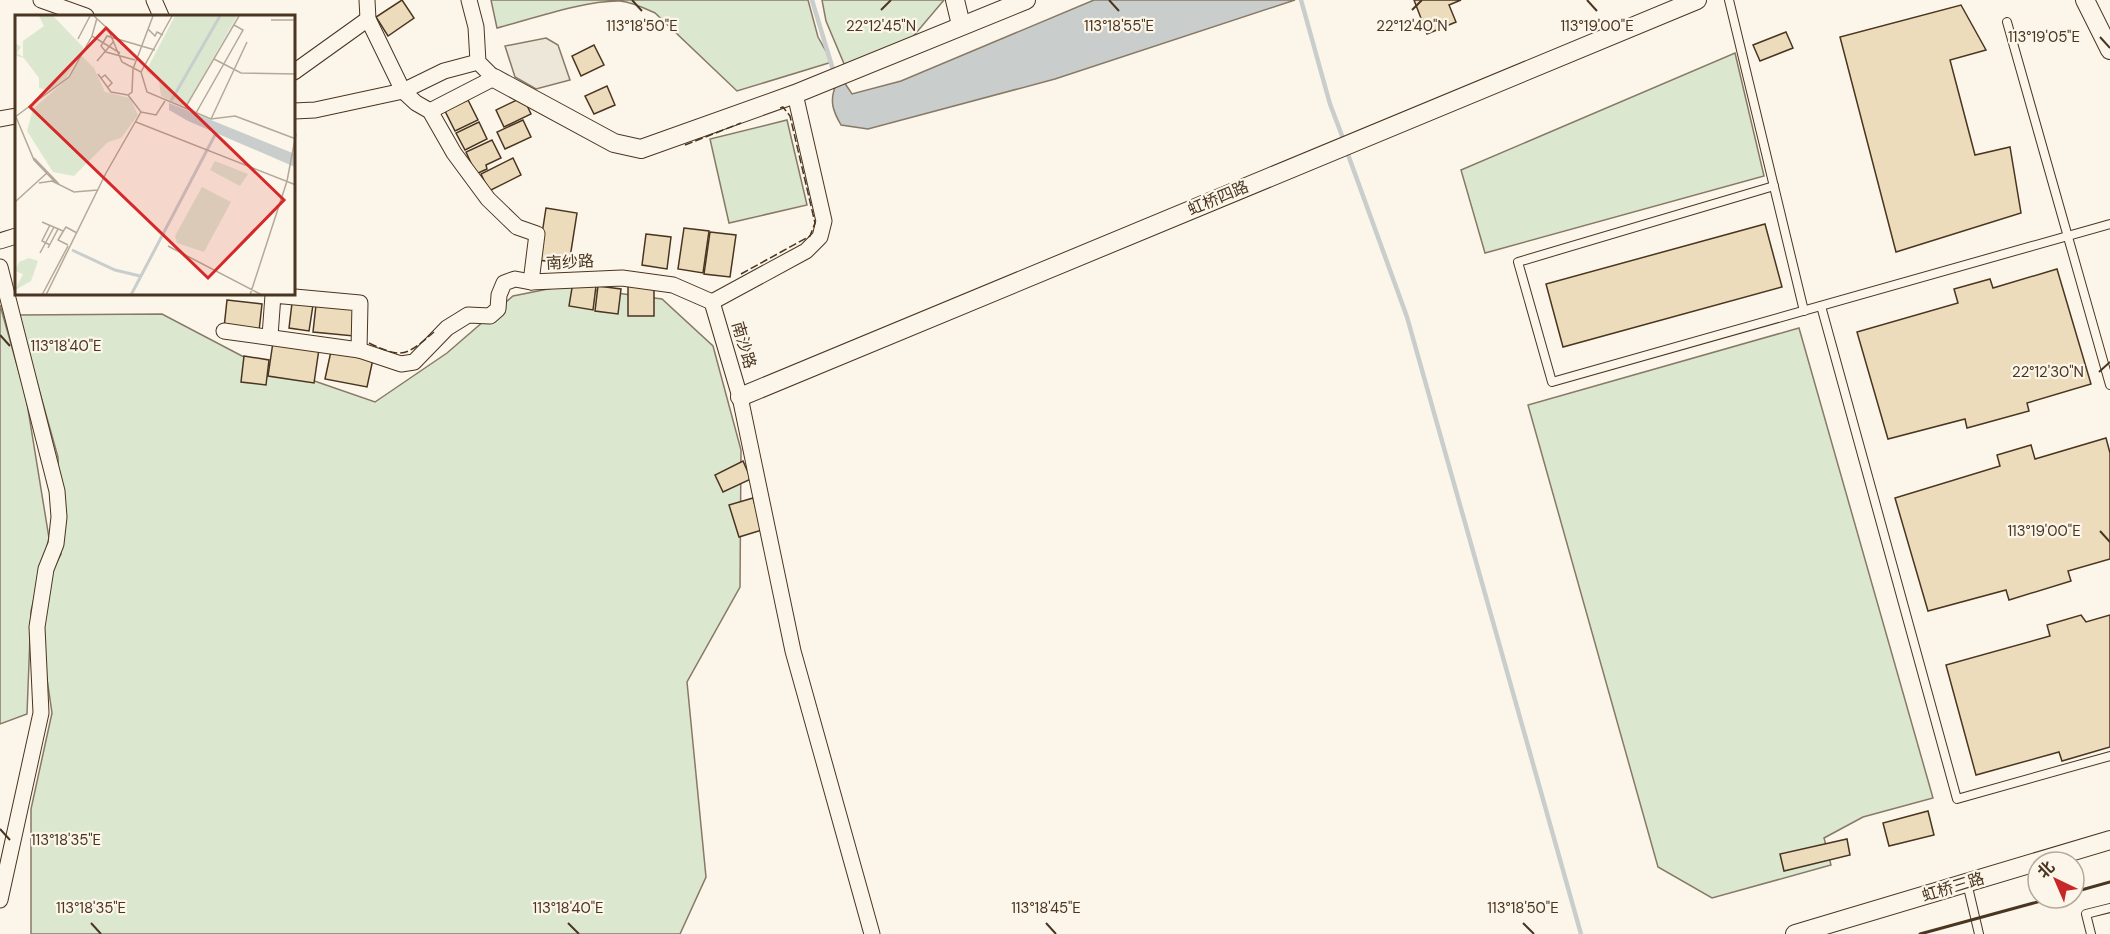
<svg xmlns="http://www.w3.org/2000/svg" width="2110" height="934" viewBox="0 0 2110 934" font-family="'DM Sans','Noto Sans SC',sans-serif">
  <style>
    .green { fill: #dce7d0; stroke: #887966; stroke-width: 1.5 }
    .parking { fill: #ede7d9; stroke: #887966; stroke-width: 1.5 }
    .water { fill: #c9cecd; stroke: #887966; stroke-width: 1.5 }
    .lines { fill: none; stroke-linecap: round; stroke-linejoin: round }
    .stream { stroke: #c9cecd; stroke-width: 4.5 }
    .building { fill: #ecdcbc; stroke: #4a3520; stroke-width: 1.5 }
    .service-casing { stroke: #4a3520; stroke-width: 10 }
    .minor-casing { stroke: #4a3520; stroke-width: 17 }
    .tertiary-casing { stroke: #4a3520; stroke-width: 20 }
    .service { stroke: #fbf6e9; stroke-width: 8 }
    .minor { stroke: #fbf6e9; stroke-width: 15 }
    .tertiary { stroke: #fbf6e9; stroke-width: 18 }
    .fence { stroke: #4a3520; stroke-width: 1.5; stroke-dasharray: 8 3; stroke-linecap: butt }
    .wall { stroke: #4a3520; stroke-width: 3 }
    .ticks { fill: none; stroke: #4a3520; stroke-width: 2 }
    .labels { text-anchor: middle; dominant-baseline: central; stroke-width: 4.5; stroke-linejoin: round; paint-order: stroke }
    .street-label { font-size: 16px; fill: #4a3520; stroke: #fbf6e9 }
    .inset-river { fill: none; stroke: #c9cecd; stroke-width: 3 }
    .inset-road { fill: none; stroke: #b4a999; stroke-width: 1.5 }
    .view { fill: #d62828; fill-opacity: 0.15; stroke: #d62828; stroke-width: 3 }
    .inset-edge { fill: none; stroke: #4a3520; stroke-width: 3 }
    .ticks-label { font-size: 15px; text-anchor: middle; fill: #4a3520; stroke: #fbf6e9; stroke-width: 4.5; stroke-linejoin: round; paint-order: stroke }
  </style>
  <rect width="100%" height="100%" fill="#fbf6e9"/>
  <g class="green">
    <path d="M491 0H808L818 37 832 62 737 91 655 13C644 8 632 2 620 1 586 0 531 19 497 28Z"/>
    <polygon points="822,0 944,0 911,39 845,66 826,21"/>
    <polygon points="1735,53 1764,176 1485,253 1461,170"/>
    <polygon points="787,120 807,205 729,223 710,139"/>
    <polygon points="563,286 662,299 713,346 741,450 740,587 687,682 706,877 680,934 31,934 31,809 52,713 42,645 48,579 61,554 58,457 18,315 162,314 242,356 375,402 447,353 513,296"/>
    <polygon points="0,305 26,397 49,538 31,611 27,714 0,724"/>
    <polygon points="1799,328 1933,798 1863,817 1824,838 1831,865 1712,898 1658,867 1528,405"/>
  </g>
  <polygon class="parking" points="546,38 558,45 570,80 536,89 515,77 505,46"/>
  <path class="water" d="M1094 0H1295L1055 79 868 129 841 125C833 111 829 101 836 85L844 82 852 94 901 81Z"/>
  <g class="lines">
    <g class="stream">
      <polyline points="812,0 834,73"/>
      <polyline points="1301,0 1330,104 1344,141"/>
      <polyline points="1346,149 1407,317 1581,934"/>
    </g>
  </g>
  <g class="building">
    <polygon points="402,0 414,18 388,36 376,17"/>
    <polygon points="1414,0 1461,0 1449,5 1456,22 1427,34"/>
    <polygon points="1961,5 1986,50 1950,60 1975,155 2010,147 2021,213 1896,252 1840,37"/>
    <polygon points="1786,32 1793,48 1760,61 1753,45"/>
    <polygon points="594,45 604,65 581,76 572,56"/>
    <polygon points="607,86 615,105 594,114 585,96"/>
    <polygon points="523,97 531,114 504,127 496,110"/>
    <polygon points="468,100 478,120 455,131 445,111"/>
    <polygon points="523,120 531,137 505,149 497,132"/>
    <polygon points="479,122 487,139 465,150 456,133"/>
    <polygon points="492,140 501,158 486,165 487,169 476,174 466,152"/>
    <polygon points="513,158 521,175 489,191 481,174"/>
    <polygon points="546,208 577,213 569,264 538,260"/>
    <polygon points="1765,224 1782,287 1563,347 1546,284"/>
    <polygon points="684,228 709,231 703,273 678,269"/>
    <polygon points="710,232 736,235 730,277 704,274"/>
    <polygon points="646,234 671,237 667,269 642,265"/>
    <polygon points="2057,269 2091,384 2027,403 2029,411 1967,428 1965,419 1888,439 1857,332 1958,303 1954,289 1990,279 1993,288"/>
    <polygon points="573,282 596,286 593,310 569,306"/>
    <rect x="628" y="284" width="26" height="32"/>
    <polygon points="598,286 621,289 618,314 595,311"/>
    <polygon points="227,300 262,304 259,331 224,328"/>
    <polygon points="292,303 313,305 309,331 289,328"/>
    <polygon points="316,305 357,309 354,336 313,332"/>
    <polygon points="273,342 319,349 314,383 268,376"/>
    <polygon points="331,351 373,359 367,387 325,379"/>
    <polygon points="244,356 269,360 266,385 241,382"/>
    <polygon points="2106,438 2110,453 2110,559 2068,571 2071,581 2009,600 2006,590 1928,611 1895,498 2000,466 1997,455 2031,445 2035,459"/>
    <polygon points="743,461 751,479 723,492 715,475"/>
    <polygon points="753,498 762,530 739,537 729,505"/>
    <polygon points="2081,615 2086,622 2110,615 2110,747 2062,761 2059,752 1976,775 1946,665 2050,636 2047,625"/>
    <polygon points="1928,811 1934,835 1889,846 1883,823"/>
    <polygon points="1847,839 1850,855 1784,871 1780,854"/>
  </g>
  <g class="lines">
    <defs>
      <g id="service">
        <polyline points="1729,0 1804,311"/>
        <polyline points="2007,22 2110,385"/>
        <polyline points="1774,186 1518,262 1552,382 2110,224"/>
        <polyline points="1821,306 1957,799 2110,756"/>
        <polyline points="1967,883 1979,934"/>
        <polyline points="2091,934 2086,914 2110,908"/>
      </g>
      <g id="minor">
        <polyline points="41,0 86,16"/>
        <polyline points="154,0 161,16"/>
        <polyline points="367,0 368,19 403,91 416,103 430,111 454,153 488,199 517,227 537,234 531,282"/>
        <polyline points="294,72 368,19"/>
        <polyline points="294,111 315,110 403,91 444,71 478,62"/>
        <polyline points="430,111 494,78 478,62 476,27 469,0"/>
        <polyline points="0,119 16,116"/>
        <polyline points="0,241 16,236"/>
        <polyline points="0,267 57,491 59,517 56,544 46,569 37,627 41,713 0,900"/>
        <polyline points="712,302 740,397 793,651 872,934"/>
        <polyline points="712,302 806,251 820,237 824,221 795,94"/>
        <polyline points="224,331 359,350 401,364 414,362 447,328 468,315 490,316 498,309 499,295 504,283 515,279 531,282 622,278 673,285 712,302"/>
        <polyline points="270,336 273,295 360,303 359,350"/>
      </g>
      <g id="tertiary">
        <polyline points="955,0 961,25"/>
        <polyline points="2085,0 2110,50"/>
        <polyline points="494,78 614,143 641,149 795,94 1026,0"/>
        <polyline points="740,397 1697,0"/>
        <polyline points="1795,934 2110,840"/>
      </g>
    </defs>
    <use href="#service" class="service-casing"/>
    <use href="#minor" class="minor-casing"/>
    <use href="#tertiary" class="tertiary-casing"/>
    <use href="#service" class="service"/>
    <use href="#minor" class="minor"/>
    <use href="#tertiary" class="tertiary"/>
    <g class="fence">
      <polyline points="685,145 741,123"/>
      <polyline points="741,274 810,236 815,223 790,116 783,107 780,108"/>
      <path d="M369 343C403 359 406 356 434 332"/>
    </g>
    <g class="wall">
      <polyline points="2074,892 2110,882"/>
      <polyline points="1920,934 2052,898"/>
    </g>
  </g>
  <path class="ticks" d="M632 0 642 11M1109 0 1119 11M1587 0 1597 11M881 10 891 0M1412 10 1422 0M2100 37 2110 48M0 335 10 346M2099 372 2110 362M2100 531 2110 542M0 829 10 840M91 923 101 934M568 923 579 934M1046 923 1056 934M1523 923 1534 934"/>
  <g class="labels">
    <g class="street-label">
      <text transform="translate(1218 198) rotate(-23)">虹桥四路</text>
      <text transform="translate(570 262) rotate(-3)">南纱路</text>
      <text transform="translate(744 345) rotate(74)">南沙路</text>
      <text transform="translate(1953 887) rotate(-17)">虹桥三路</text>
    </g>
  </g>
  <g transform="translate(15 15)">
    <rect width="280" height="280" fill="#fbf6e9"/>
    <path d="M24 1H38L69 33 51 63 35 76 24 73V63L9 43 2 41 0 47V28L6 32 2 38 8 42V26L29 11ZM160 1H222L171 90 165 91 157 87 187 31 156 86 146 81 144 66 131 56ZM67 41 79 53 90 77 115 83 123 100 106 123 93 127 59 161 38 157 12 116 18 94 51 65ZM200 146 233 159 225 171 195 155ZM187 172 216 187 189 237 162 228 160 221ZM14 243 23 246 16 266 0 275 8 259 0 256 4 247Z" fill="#dce7d0"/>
    <path d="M154 88 280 139V152L173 106 154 95Z" fill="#c9cecd"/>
    <path class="inset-river" d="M156 86 205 1M57 235 100 255 125 261M116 280 201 118"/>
    <path class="inset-road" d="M79 1 93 14 107 47 126 57M157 1 126 57 132 77 196 104 220 101 281 124M256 5H281M133 14 140 21 142 17 148 20M77 21 105 38M63 24 75 1M199 44 226 58 281 59M120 45 91 37 86 31 92 21 140 35M82 46 99 26M83 59 96 77 113 80M86 63 90 60 97 68 93 72M113 80 117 77 118 54 138 1M113 80 126 97M170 93 224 1M126 97 141 100 150 86M181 98 228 15 219 10M0 102 54 62 77 21 82 3M1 102 19 145 41 168M196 104 232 27M121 107 281 170M19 143 44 169M24 168 37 166 59 177 83 175M0 187 33 157M27 207 48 216M35 210 27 226 35 230M53 230 43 225 49 215 51 212 62 218M153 231 247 280M33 233 43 214M25 238 39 212M27 280 53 231M31 280 91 158 126 97M235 280 272 166 281 119"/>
    <path class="view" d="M91 13 269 185 193 263 15 92Z"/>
    <rect width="280" height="280" class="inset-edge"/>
  </g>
  <g class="ticks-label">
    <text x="881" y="31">22°12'45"N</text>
    <text x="1412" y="31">22°12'40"N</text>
    <text x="642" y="31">113°18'50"E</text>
    <text x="1119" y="31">113°18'55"E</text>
    <text x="1597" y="31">113°19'00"E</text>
    <text x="2044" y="42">113°19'05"E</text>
    <text x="66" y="351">113°18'40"E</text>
    <text x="2048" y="377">22°12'30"N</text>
    <text x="2044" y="536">113°19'00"E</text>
    <text x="66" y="845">113°18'35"E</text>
    <text x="91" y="913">113°18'35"E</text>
    <text x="568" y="913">113°18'40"E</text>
    <text x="1046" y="913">113°18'45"E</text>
    <text x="1523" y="913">113°18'50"E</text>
  </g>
  <g transform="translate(2056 880) rotate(316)"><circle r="28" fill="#fbf6e9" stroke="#b4a999" stroke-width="1.5"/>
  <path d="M0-4.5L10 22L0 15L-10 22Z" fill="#c62828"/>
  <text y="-9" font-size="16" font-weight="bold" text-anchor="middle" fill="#4a3520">北</text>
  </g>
</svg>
